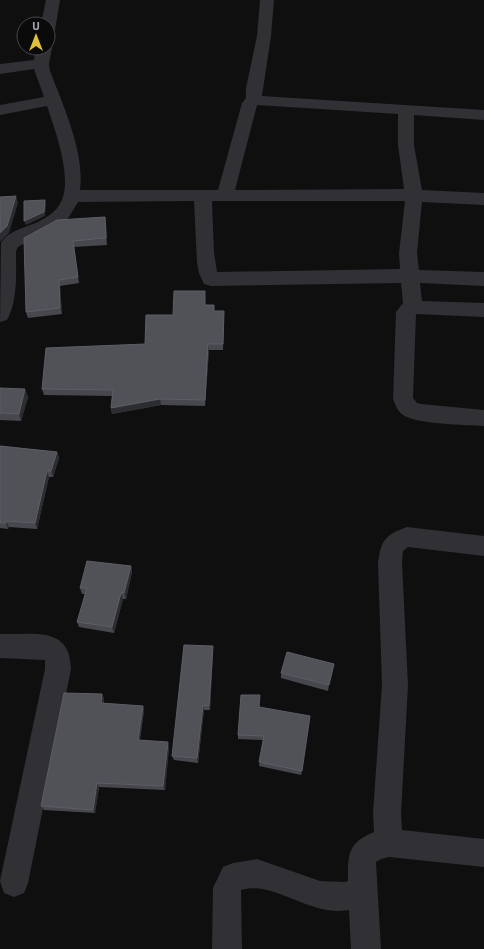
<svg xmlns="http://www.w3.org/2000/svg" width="484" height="949" viewBox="0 0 484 949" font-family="'Exo 2',sans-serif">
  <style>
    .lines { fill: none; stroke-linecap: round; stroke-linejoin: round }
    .minor { fill: #303035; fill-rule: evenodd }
    .wall { fill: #47484d }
    .shaded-wall { fill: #2c2d30 }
    .building { fill: #505258; stroke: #5d5e66 }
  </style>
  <rect width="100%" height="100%" fill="#0f0f10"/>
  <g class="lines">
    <g class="minor">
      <polygon points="46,0 60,0 55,30 53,33 48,34 48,24 41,24"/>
      <path d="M260 0H274L271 36 262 96 484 110V120L414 115V145L422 190 484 193V205L422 202 417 253 419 270 484 272V286L420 283 422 301 484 303V317L416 314 413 398 417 403 421 404 484 410V426C467 425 415 424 403 415 398 412 395 404 393 399L396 312 403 303 401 283 211 286 204 284 199 273 197 263 194 201 78 202 69 217 64 222 18 247 16 251C16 273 18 300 7 320L0 322 1 243C8 231 26 227 38 222 47 217 56 212 61 202 73 178 55 130 47 106L0 115V105L44 97 34 69 0 74V64L34 60 36 48H48V44L52 48 49 64 50 71C63 105 85 153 80 190H218L242 103 246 98V88L257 36ZM257 105 398 114V145L404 189 235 190ZM212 201H405L399 253 400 269 217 272 214 252Z"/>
      <path d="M407 527 484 536V556L408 547 403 551 402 563 408 685 401 813 402 830 484 839V867L389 857 381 859 376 862 381 949H351L349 910C311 918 275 880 241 890L242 949H212L213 888 223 867 233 863 257 859 320 881 345 882 348 881C348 855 347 843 374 832L373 813 382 685 378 563C381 540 385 535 407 527Z"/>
      <path d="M0 634C33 635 70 625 71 669L28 883 24 893 14 897 4 893 0 881 45 669V660L0 658Z"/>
    </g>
  </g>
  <g class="wall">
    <polygon points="105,217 106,224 107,245 74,247 79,283 60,286 62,314 28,318 26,312 24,238"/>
    <polygon points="205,305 224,317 223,350 209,350 205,406 161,405 112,414 111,408 112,396 44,395 42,389 145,344 173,315"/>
    <polygon points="0,388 28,397 21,421 0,420"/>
    <polygon points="0,446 57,452 59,458 53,477 49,477 37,529 9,527 8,529 0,528"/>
    <polygon points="131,566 132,572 126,599 123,599 114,633 79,627 77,622 85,594 82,594 80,588"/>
    <polygon points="213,651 210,710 204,710 198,763 174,760 172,756"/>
    <polygon points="281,673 329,685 328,691 281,678"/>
    <polygon points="102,694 104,699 104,704 143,706 144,711 140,740 169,747 165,790 99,787 95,813 44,810 41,806"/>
    <polygon points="259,707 302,771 301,775 259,766 263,740 238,739 238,735"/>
  </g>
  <g class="shaded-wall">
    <polygon points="16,196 18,203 9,233 0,242 0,233"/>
    <polygon points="45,200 46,204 45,216 26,225 24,221"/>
    <polygon points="105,217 106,224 107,245 106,238"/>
    <polygon points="59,280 60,286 62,314 60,308"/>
    <polygon points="208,344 209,350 205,406 205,400"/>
    <polygon points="25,389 28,397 21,421 19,414"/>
    <polygon points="160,399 161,405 112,414 111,408"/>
    <polygon points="57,452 59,458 53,477 51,471"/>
    <polygon points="47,471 49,477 37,529 35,523"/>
    <polygon points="6,521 9,527 8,529 6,523"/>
    <polygon points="131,566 132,572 126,599 124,593"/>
    <polygon points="121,593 123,599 114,633 112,627"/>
    <polygon points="213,646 213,651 210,710 209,706"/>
    <polygon points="102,694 104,699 103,708 101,703"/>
    <polygon points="203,705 204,710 198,763 197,758"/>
    <polygon points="143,706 144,711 139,744 138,740"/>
    <polygon points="168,742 169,747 165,790 163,786"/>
    <polygon points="97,783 99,787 95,813 93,810"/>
  </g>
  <g class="building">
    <polygon points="16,196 7,226 0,233 0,197"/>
    <polygon points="45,200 44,212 24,221 24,201"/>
    <polygon points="105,217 106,238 73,241 78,277 59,280 60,308 26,312 24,238 57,220"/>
    <polygon points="174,291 205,291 205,305 214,305 214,311 224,311 223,344 208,344 205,400 160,399 111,408 113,390 42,389 46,348 145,344 146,315 173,315"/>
    <polygon points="0,388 25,389 19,414 0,413"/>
    <polygon points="0,446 57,452 51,471 47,471 35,523 6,521 6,523 0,523"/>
    <polygon points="87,561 131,566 124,593 121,593 112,627 77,622 87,588 80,588"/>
    <polygon points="184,645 213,646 209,706 203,705 197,758 172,756"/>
    <polygon points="287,652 334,664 329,685 281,673"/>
    <polygon points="64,693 102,694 101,703 143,706 138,740 168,742 163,786 97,783 93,810 41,806"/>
    <polygon points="241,695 260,695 259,707 310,716 302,771 259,762 264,736 238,735"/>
  </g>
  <g transform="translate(36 36)"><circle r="19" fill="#0a0a0b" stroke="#46474d"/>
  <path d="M0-3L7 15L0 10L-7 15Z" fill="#e0c037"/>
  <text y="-6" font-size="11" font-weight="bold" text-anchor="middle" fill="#a1a3b0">U</text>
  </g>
</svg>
